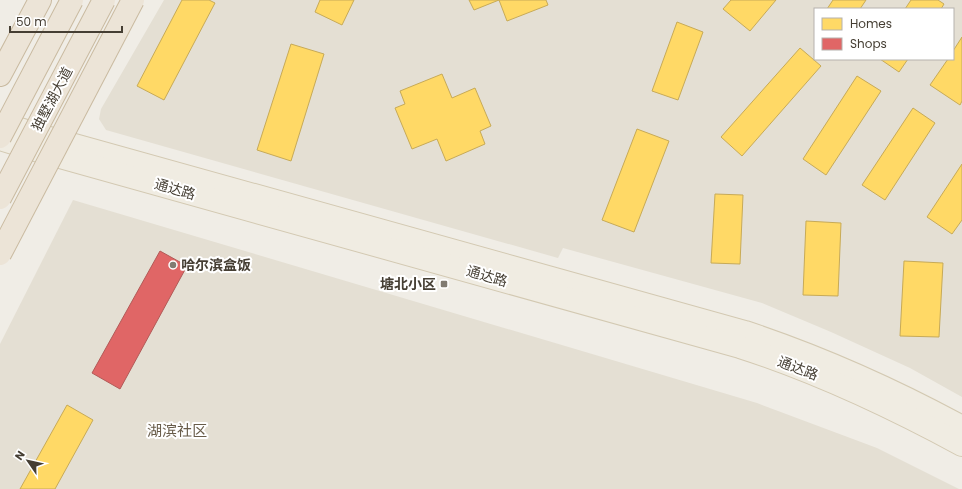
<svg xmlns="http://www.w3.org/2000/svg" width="962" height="489" viewBox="0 0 962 489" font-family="Poppins,'Noto Sans SC',sans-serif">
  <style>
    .residential { fill: #e4dfd3; fill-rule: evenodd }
    .homes { fill: #ffd966; stroke: #c7aa57 }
    .shops { fill: #e06666; stroke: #b25a57 }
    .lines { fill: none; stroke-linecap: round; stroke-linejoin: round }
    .major-casing { stroke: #d3c9b2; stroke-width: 24 }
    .highway-casing { stroke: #c9baa0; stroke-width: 24 }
    .major { stroke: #f0ece2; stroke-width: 22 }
    .highway { stroke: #ece4d7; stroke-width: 22 }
    .highway-bridge-casing { stroke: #c9baa0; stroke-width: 24; stroke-linecap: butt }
    .highway-bridge { stroke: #ece4d7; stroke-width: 22 }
    .poi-dot { fill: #817b72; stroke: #fff; stroke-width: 1.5 }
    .labels { text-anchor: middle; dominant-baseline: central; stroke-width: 4; stroke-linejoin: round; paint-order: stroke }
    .street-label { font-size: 14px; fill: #453e33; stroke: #fff }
    .poi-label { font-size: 14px; font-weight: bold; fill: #453e33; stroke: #fff; text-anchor: start }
    .neighbourhood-label { font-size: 15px; fill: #685c49; stroke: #fff }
  </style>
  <rect width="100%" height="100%" fill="#f0ede6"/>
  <g class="residential">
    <path d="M164 0H962V397L910 368 831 332 762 303 563 248 558 258 106 130 99 119 101 109ZM815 9H953V59H815Z"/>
    <polygon points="73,200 757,403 877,448 959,489 0,489 0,344"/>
  </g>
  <g class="homes">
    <polygon points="182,0 209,0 215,3 164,100 137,86"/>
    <polygon points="320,0 354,0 342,25 315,12"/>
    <polygon points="469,0 546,0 548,5 507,21 499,0 474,10"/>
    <polygon points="731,0 776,0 750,31 723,9"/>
    <polygon points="833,0 866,0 860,9 827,9"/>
    <polygon points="911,0 938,0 944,4 941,9 905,9"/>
    <polygon points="677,22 703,32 678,100 652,91"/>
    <polygon points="962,37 962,101 960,105 930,85 948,59 953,59 953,51"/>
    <polygon points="291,44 324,54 291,161 257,150"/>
    <polygon points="800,48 821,66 742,156 721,137"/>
    <polygon points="880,59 908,59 899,72"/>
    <polygon points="442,74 452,98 475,88 491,126 480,131 485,144 446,161 437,139 412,149 395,108 405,104 400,91"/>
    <polygon points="857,76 881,91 826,175 803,159"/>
    <polygon points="913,108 935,123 885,200 862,185"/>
    <polygon points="637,129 669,141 634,232 602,220"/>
    <polygon points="962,164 962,220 952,234 927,217"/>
    <polygon points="715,194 743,195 740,264 711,263"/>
    <polygon points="806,221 841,223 838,296 803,295"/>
    <polygon points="904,261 943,263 939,337 900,336"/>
    <polygon points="67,405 93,420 55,489 20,489"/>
  </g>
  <polygon class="shops" points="160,251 187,266 120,389 92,373"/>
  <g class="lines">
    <defs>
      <g id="major">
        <path d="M0 123 46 137 745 332C820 357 892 389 962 427"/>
        <path d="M0 139 42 152 740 347C818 372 890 406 962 445"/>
      </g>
      <polyline id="highway" points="0,75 40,0"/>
    </defs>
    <use href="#major" class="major-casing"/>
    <use href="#highway" class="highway-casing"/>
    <use href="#major" class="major"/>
    <use href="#highway" class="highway"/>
    <defs>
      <g id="highway-bridge">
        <polyline points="0,137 72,0"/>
        <polyline points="0,198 104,0"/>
        <polyline points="0,254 133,0"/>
      </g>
    </defs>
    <use href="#highway-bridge" class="highway-bridge-casing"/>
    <use href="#highway-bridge" class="highway-bridge"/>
  </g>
  <g class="poi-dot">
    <circle cx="173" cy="265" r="4"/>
    <rect x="440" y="280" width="8" height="8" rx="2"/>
  </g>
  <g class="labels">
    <g class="street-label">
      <text transform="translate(52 99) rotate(-62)">独墅湖大道</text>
      <text transform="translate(175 189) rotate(16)">通达路</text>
      <text transform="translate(487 276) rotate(16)">通达路</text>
      <text transform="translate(798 368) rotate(21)">通达路</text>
    </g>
    <g class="poi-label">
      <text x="181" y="265">哈尔滨盒饭</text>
      <text x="436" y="284" text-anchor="end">塘北小区</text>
    </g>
    <g class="neighbourhood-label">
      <text x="177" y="430">湖滨社区</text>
    </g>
  </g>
  <rect x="814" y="8" width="140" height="52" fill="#ffffff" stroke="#b5b2ad"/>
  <rect x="822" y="18" width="20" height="12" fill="#ffd966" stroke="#b5b2ad"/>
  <text x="850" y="28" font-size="12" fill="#453e33">Homes</text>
  <rect x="822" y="38" width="20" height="12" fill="#e06666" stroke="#b5b2ad"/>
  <text x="850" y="48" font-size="12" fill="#453e33">Shops</text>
  <g transform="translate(28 461) rotate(304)" stroke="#ffffff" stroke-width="3" paint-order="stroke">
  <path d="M0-3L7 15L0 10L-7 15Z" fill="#453e33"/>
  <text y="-6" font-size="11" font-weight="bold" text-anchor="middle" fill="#453e33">N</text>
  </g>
  <path d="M10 26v6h112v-6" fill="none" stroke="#453e33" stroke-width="2"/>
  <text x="16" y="26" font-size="12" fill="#453e33" stroke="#ffffff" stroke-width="3" paint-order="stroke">50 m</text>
</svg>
